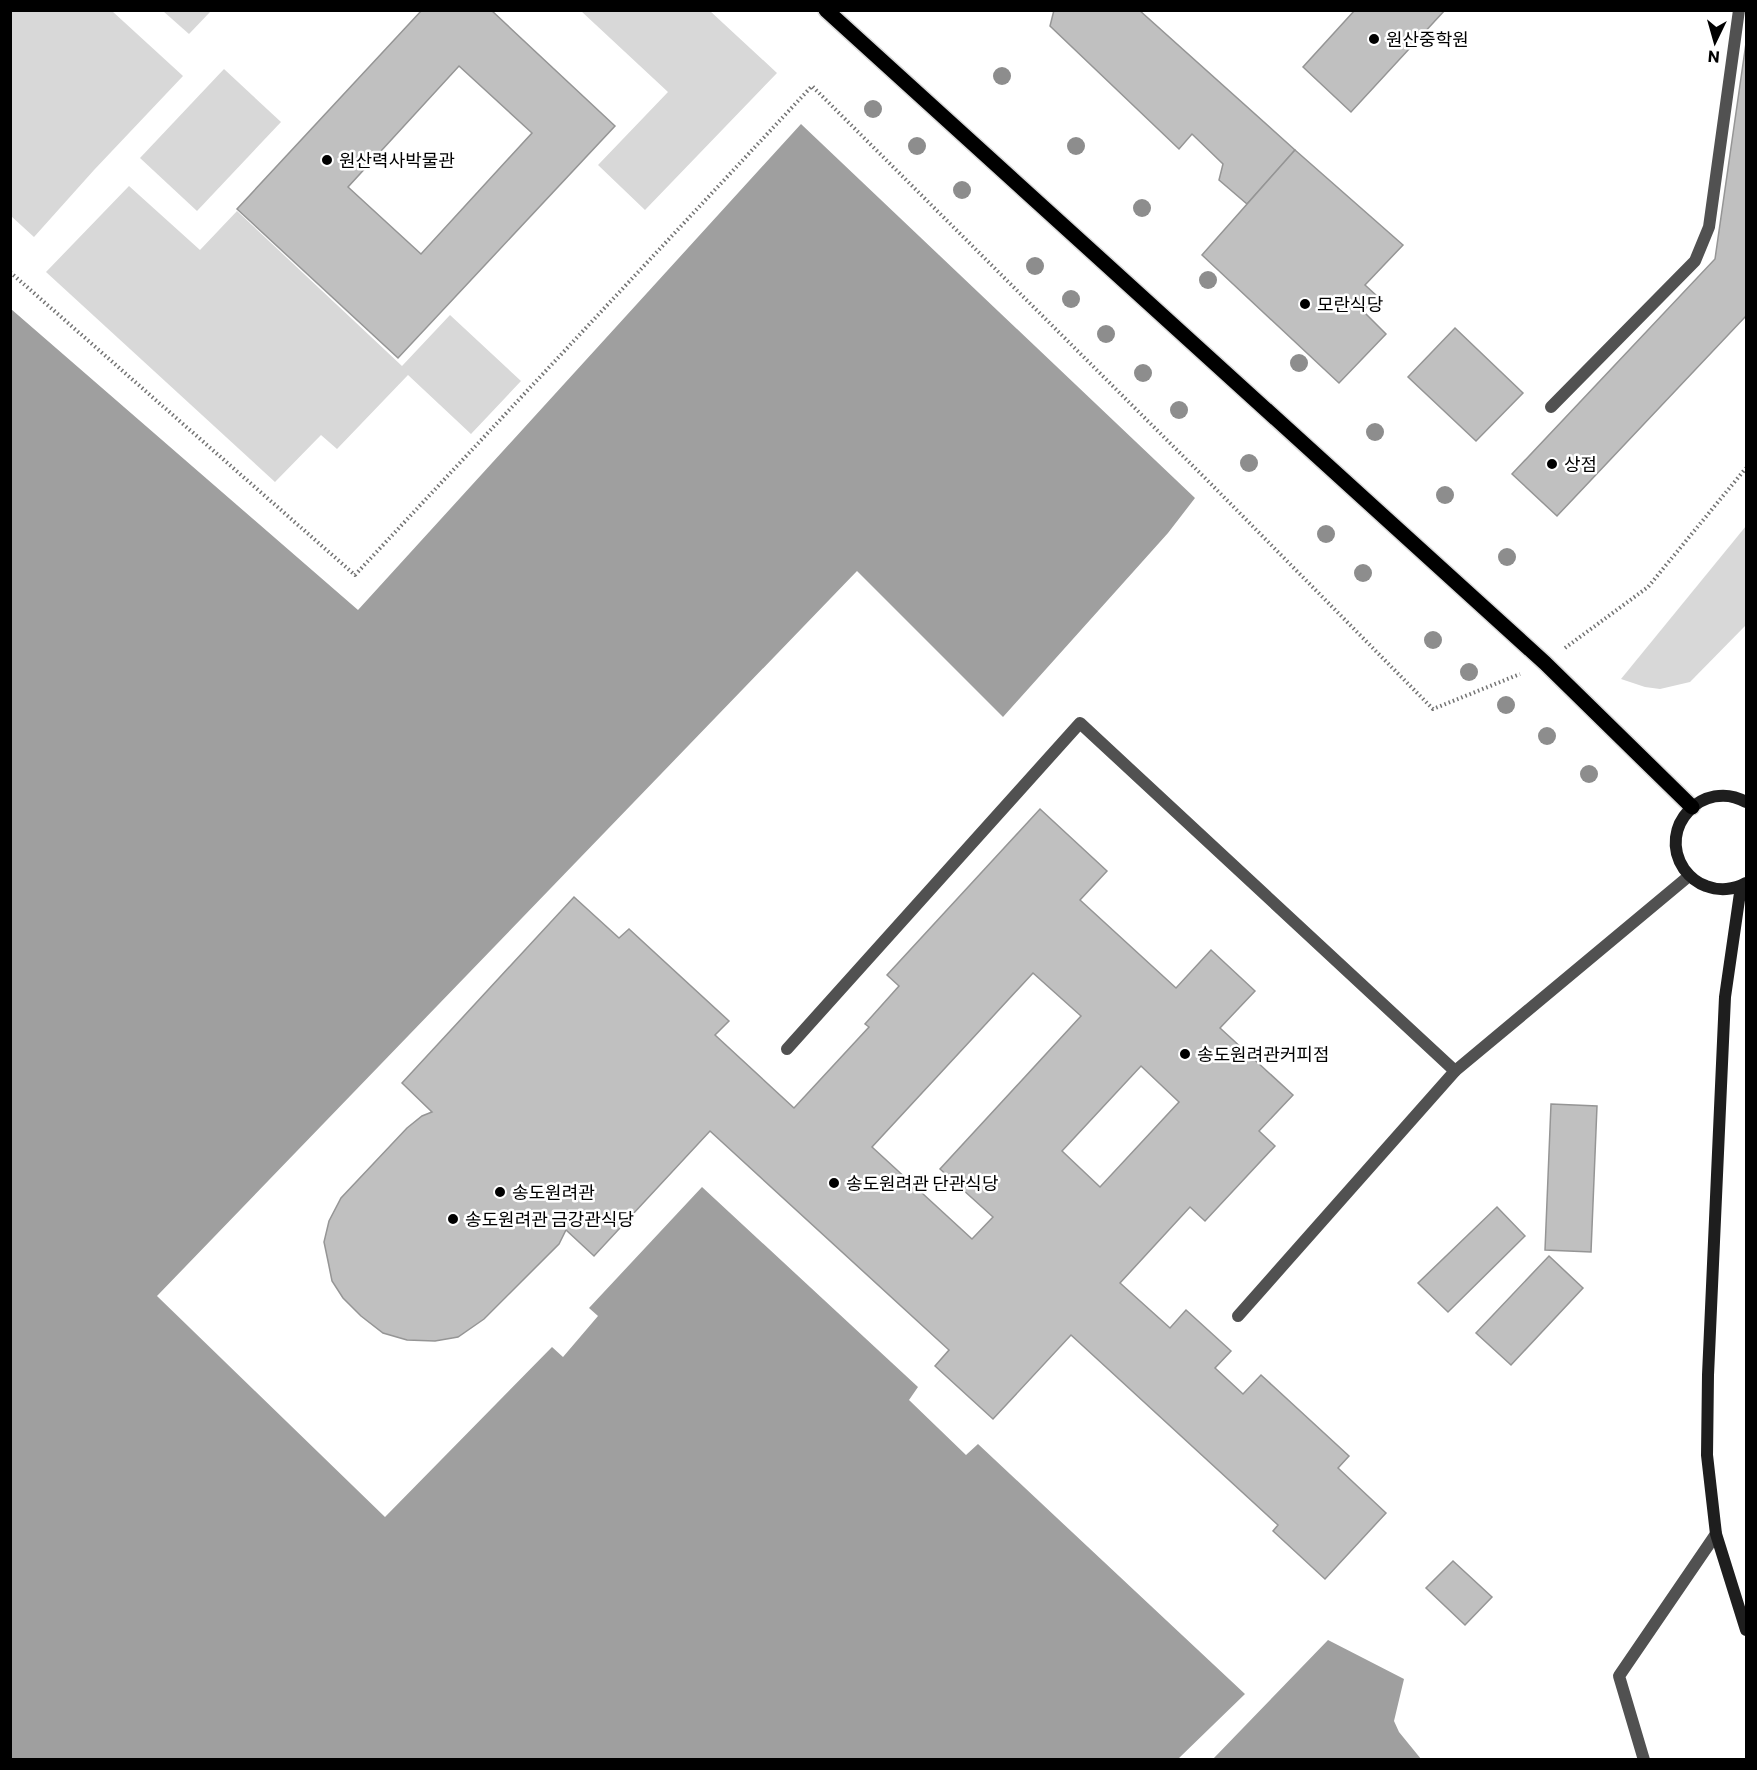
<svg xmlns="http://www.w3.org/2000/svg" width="1757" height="1770" viewBox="0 0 1757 1770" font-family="Commissioner,'Noto Sans KR',sans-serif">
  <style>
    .green { fill: #d8d8d8 }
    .water { fill: #9f9f9f }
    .building { fill: #c0c0c0; stroke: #959595; stroke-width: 1.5; fill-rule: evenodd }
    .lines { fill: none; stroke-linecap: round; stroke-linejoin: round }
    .primary-casing { stroke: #dbdbdb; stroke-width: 18 }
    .path { stroke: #737373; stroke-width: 4; stroke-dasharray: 1.5 3; stroke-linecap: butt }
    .lane { stroke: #515151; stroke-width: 12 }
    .street { stroke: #515151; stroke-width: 12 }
    .secondary { stroke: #1e1e1e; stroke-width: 12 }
    .primary { stroke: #000; stroke-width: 15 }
    .tree { fill: #8d8d8d }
    .poi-dot { fill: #000; stroke: #fff; stroke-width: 2 }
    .labels { text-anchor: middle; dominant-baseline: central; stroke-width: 5; stroke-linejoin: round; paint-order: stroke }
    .poi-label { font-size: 18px; fill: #000; stroke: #fff; text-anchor: start }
  </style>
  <rect width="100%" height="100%" fill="#fff"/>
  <g class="green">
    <polygon points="11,10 112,11 183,76 94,170 34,237 11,216"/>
    <polygon points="163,11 211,11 189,34"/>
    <polygon points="581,11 710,11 777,73 645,210 598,165 668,92"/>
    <polygon points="224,69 281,122 197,211 140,158"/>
    <polygon points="129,186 200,250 237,211 402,366 450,315 521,381 471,434 408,375 337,449 321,435 275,482 46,272"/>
    <polygon points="1746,526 1746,625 1690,682 1660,689 1645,687 1621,679"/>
  </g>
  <g class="water">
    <polygon points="801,124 1195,498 1168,533 1003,717 857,571 157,1296 385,1517 552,1347 563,1357 598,1316 589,1308 702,1187 918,1387 909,1400 966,1455 978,1444 1245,1694 1178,1759 11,1759 11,309 358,610"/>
    <polygon points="1328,1640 1404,1679 1394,1721 1399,1732 1421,1759 1213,1759"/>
  </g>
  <g class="building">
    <path d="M422 10H491L615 126 398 358 237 209ZM459 66 532 133 421 254 348 187Z"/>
    <polygon points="1054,10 1139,10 1295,150 1247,204 1219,180 1223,164 1192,134 1179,149 1050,26"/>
    <polygon points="1355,10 1445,10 1351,112 1303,67"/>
    <polygon points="1746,43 1746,316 1557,516 1512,474 1715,259"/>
    <polygon points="1295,150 1403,245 1365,285 1377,296 1363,311 1386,334 1339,383 1202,255"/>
    <polygon points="1455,328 1523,393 1476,441 1408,377"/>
    <path d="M1040 809 1107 871 1080 900 1176 988 1211 950 1255 991 1220 1028 1293 1095 1259 1131 1275 1146 1205 1221 1190 1207 1120 1283 1170 1328 1186 1310 1231 1351 1215 1368 1243 1394 1261 1375 1349 1456 1338 1468 1386 1513 1325 1579 1273 1531 1278 1525 1071 1335 993 1419 935 1366 949 1350 710 1131 594 1256 566 1230 559 1244 484 1319 458 1337 435 1341 407 1340 383 1333 361 1316 343 1298 332 1281 328 1261 324 1242 329 1221 341 1198 407 1128 422 1116 432 1112 402 1083 574 897 619 938 629 929 729 1021 715 1035 794 1108 869 1027 865 1024 899 986 887 975ZM1033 973 1081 1016 940 1169 993 1217 972 1239 872 1147ZM1141 1066 1179 1102 1100 1187 1062 1151Z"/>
    <polygon points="1551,1104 1597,1106 1591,1252 1545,1250"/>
    <polygon points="1497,1207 1525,1236 1448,1312 1418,1283"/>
    <polygon points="1549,1256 1583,1288 1511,1365 1476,1333"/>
    <polygon points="1453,1561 1492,1597 1465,1625 1426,1588"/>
  </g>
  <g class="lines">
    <defs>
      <polyline id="primary" points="826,10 1545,663 1692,807"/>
    </defs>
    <use href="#primary" class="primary-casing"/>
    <g class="path">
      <polyline points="10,272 355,575 812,86 1211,484 1433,709 1520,674"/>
      <polyline points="1565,648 1648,587 1746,468"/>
    </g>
    <g class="lane">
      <polyline points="787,1049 1080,723 1455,1071"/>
      <polyline points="1238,1316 1455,1071 1689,876"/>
      <polyline points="1644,1760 1619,1676 1716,1534"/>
    </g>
    <polyline class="street" points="1551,407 1695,261 1709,227 1739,10"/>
    <g class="secondary">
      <path d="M1746 802C1704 778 1656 827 1684 869 1690 877 1697 883 1706 886 1719 891 1734 890 1746 883"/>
      <polyline points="1741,886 1725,997 1708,1375 1707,1455 1716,1534 1746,1630"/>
    </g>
    <use href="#primary" class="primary"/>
  </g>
  <g class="tree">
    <circle cx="1002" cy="76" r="9"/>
    <circle cx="873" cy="109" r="9"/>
    <circle cx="917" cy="146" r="9"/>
    <circle cx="1076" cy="146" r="9"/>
    <circle cx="962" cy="190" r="9"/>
    <circle cx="1142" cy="208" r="9"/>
    <circle cx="1035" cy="266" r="9"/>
    <circle cx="1208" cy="280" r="9"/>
    <circle cx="1071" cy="299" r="9"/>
    <circle cx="1106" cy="334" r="9"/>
    <circle cx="1299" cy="363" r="9"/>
    <circle cx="1143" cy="373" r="9"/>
    <circle cx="1179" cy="410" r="9"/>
    <circle cx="1375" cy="432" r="9"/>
    <circle cx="1249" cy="463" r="9"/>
    <circle cx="1445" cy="495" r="9"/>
    <circle cx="1326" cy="534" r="9"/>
    <circle cx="1507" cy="557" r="9"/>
    <circle cx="1363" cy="573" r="9"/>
    <circle cx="1433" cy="640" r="9"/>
    <circle cx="1469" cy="672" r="9"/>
    <circle cx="1506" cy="705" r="9"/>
    <circle cx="1547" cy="736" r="9"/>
    <circle cx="1589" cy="774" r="9"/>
  </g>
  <g class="poi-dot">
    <circle cx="1374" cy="39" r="6"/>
    <circle cx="327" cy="160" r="6"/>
    <circle cx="1305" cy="304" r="6"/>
    <circle cx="1552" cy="464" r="6"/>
    <circle cx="1185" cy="1054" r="6"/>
    <circle cx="834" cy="1183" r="6"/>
    <circle cx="500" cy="1192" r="6"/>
    <circle cx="453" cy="1219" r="6"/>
  </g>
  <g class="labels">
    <g class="poi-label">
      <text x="1386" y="39">원산중학원</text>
      <text x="339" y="160">원산력사박물관</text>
      <text x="1317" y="304">모란식당</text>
      <text x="1564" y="464">상점</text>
      <text x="1197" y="1054">송도원려관커피점</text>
      <text x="846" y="1183">송도원려관 단관식당</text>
      <text x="512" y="1192">송도원려관</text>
      <text x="465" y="1219">송도원려관 금강관식당</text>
    </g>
  </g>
  <rect width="1757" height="1770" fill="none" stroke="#000000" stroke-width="24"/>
  <g transform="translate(1715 42) rotate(185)" stroke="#ffffff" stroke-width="4.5" paint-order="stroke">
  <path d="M0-4.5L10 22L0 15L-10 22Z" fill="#000000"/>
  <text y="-9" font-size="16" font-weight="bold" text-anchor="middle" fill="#000000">N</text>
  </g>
</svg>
